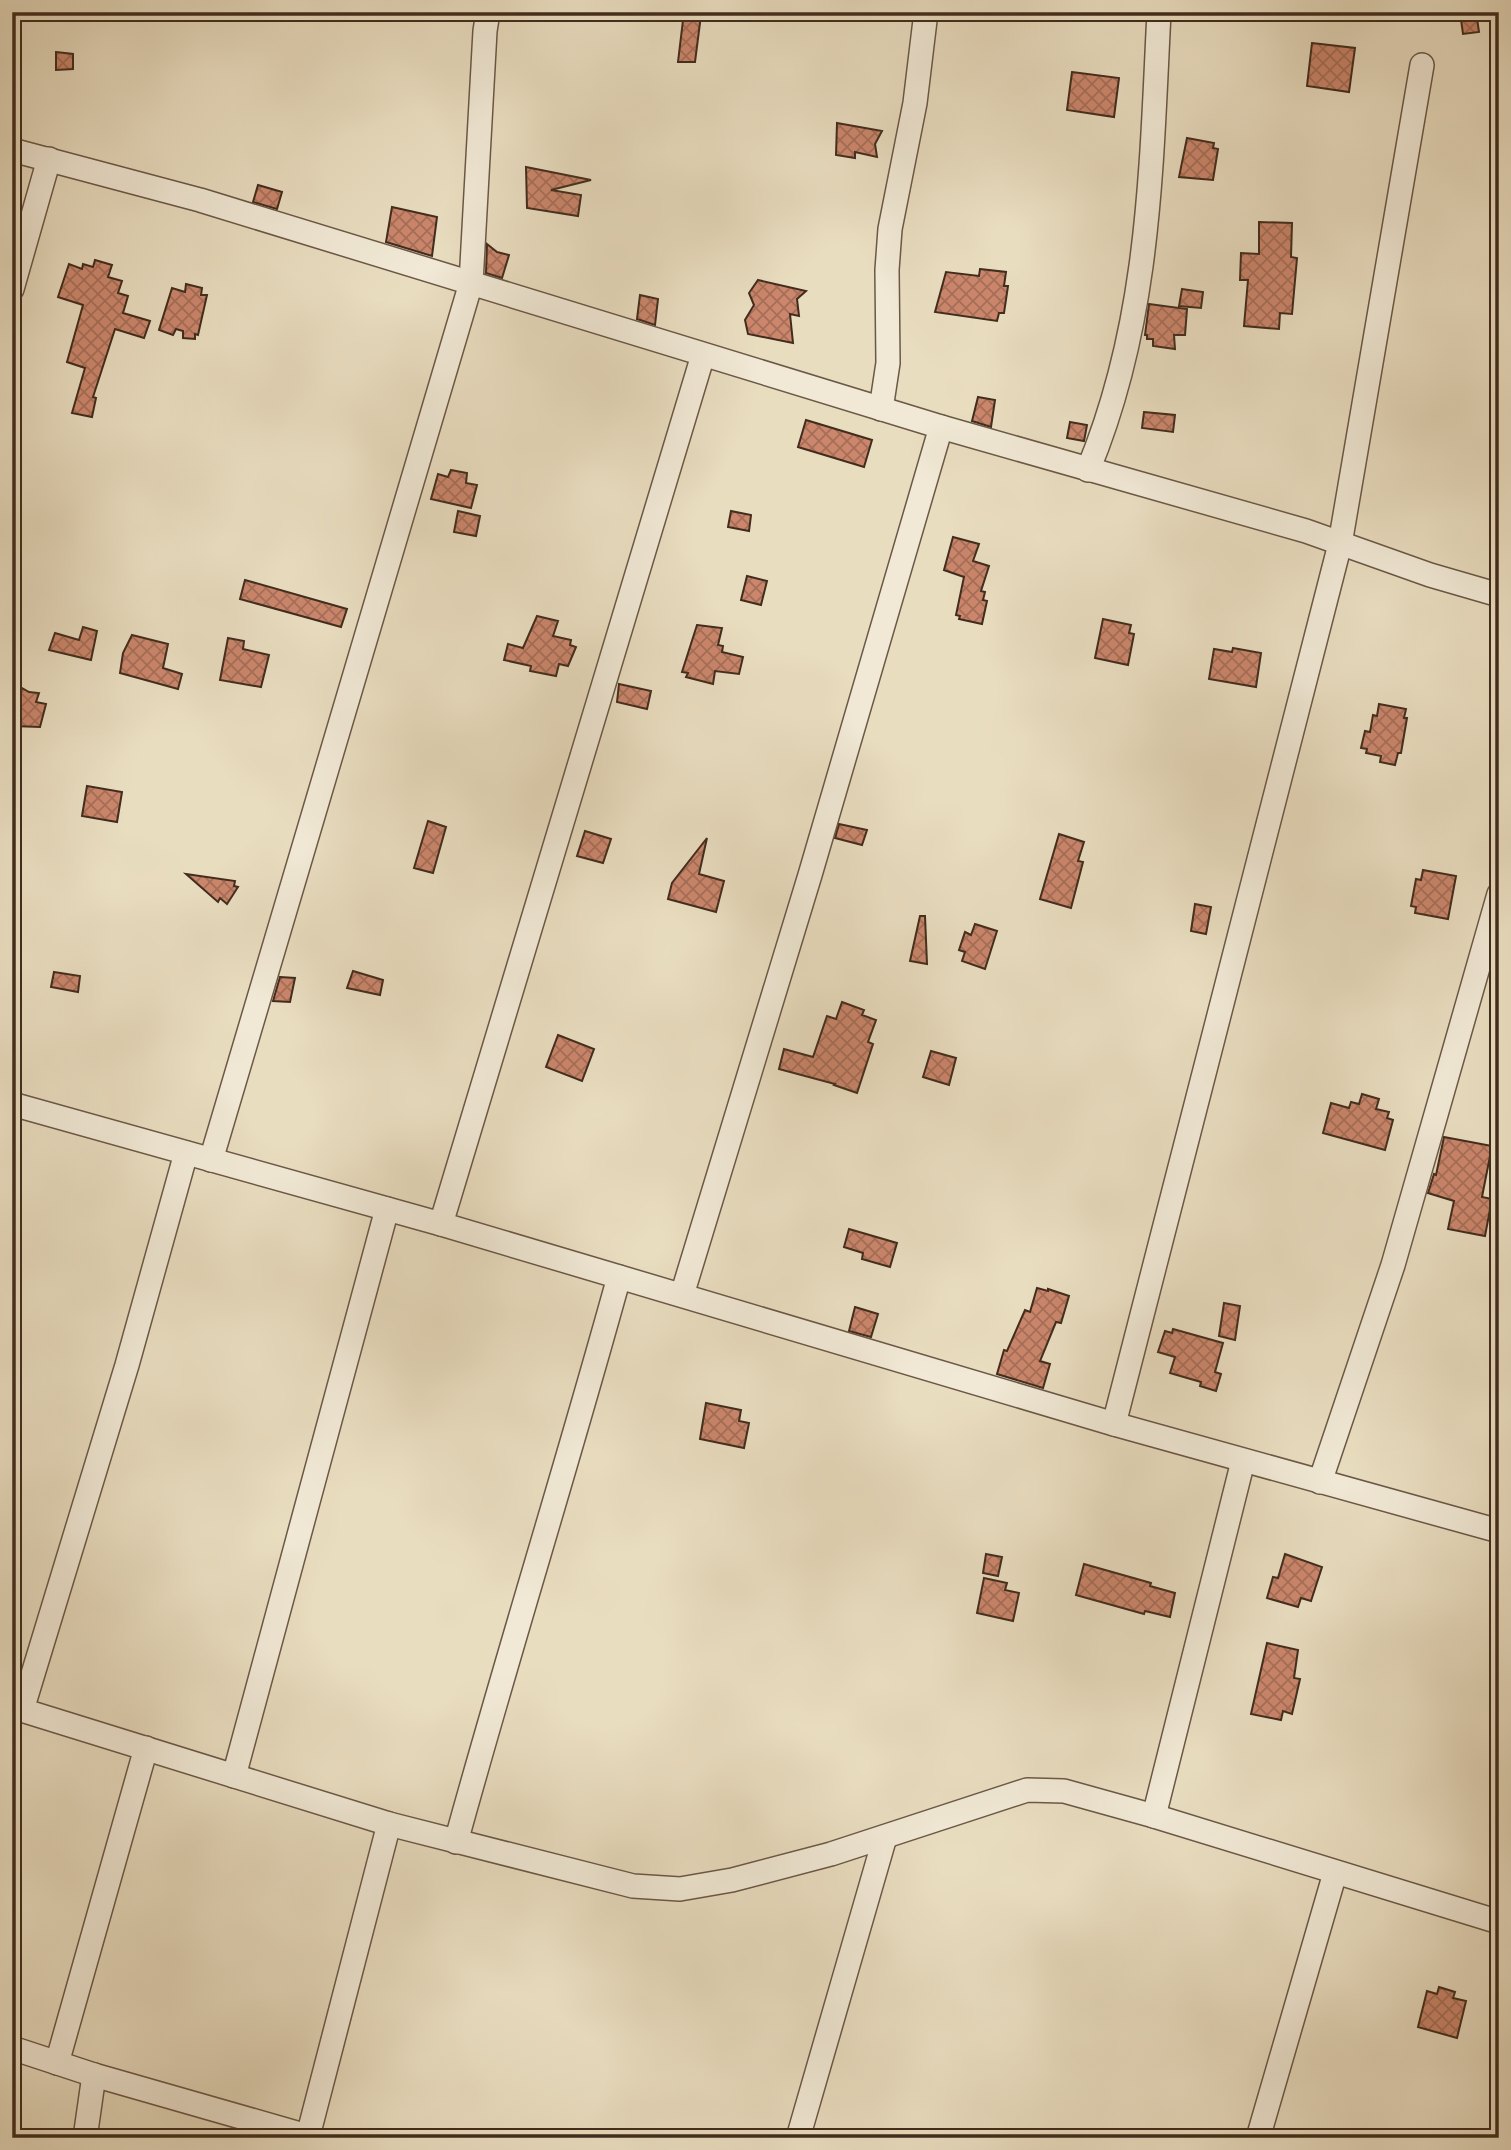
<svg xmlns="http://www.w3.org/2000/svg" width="1511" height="2150" viewBox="0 0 1511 2150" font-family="Cardo,serif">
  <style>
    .building { fill: url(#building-cross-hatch); stroke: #412c1d; stroke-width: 2 }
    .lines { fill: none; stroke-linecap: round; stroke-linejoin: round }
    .minor-casing { stroke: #6b5846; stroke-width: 26 }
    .minor { stroke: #f1e9d6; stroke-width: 23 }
  </style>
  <defs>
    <pattern id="building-cross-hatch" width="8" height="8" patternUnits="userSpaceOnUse" patternTransform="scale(1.75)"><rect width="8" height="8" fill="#cb866c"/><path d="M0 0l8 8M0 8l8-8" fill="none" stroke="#a66e58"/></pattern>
  </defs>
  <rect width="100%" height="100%" fill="#e9ddc0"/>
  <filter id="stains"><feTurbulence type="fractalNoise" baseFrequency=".00286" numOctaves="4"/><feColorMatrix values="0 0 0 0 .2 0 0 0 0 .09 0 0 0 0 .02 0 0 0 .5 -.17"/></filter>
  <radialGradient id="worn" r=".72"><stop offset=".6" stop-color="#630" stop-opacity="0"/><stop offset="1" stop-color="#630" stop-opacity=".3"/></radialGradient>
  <g class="building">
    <polygon points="684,12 701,15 695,62 678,62"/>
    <polygon points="1460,12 1476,12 1479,32 1463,34"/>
    <polygon points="1312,43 1355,48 1349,92 1307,86"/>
    <polygon points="56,52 73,54 73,69 56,70"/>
    <polygon points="1072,72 1119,78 1114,117 1067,110"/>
    <polygon points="837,123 882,131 875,144 877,157 855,152 855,158 836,155"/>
    <polygon points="1187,138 1214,143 1213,148 1218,149 1213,180 1179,177"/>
    <polygon points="526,167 591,180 551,190 581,195 578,216 527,208"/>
    <polygon points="258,185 282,192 277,209 253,202"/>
    <polygon points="392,207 437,217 432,256 386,242"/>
    <polygon points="1259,222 1292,223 1291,257 1297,258 1292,314 1280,313 1279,329 1244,326 1248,280 1240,280 1241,253 1259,254"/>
    <polygon points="487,244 497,252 509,255 502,278 486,273"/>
    <polygon points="95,260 112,265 108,277 122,281 118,293 128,296 123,313 150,321 144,338 115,329 93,397 96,398 92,417 72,413 85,368 67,362 83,305 58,297 69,264 82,269 83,264 93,267"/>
    <polygon points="980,269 1006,272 1004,286 1008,286 1004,313 999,313 997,321 935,312 946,272 979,276"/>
    <polygon points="758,280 806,291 797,299 799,316 790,314 793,343 748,334 745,320 754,305 749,293"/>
    <polygon points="186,284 202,288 201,295 207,295 198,335 195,334 195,339 183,338 183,331 176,329 173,335 159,330 172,288 185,292"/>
    <polygon points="1182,289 1203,292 1201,308 1179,306"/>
    <polygon points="640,295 658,299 655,325 637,319"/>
    <polygon points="1149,304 1187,309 1185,335 1174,335 1175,349 1153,346 1153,339 1147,339 1147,335 1145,335"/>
    <polygon points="978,397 995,400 991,427 972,421"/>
    <polygon points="1144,412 1175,415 1173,432 1142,428"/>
    <polygon points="806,420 872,440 864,467 798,447"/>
    <polygon points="1070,422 1087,425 1084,441 1067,438"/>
    <polygon points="451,470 467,473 466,483 477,485 471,508 431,499 438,474 448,477"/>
    <polygon points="458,511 480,516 476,536 454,532"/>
    <polygon points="731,511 751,515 749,531 728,527"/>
    <polygon points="953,537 979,544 973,561 989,566 981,591 985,592 983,600 987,601 982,624 959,619 960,616 956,615 964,577 944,570"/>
    <polygon points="747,576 767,581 761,605 741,600"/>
    <polygon points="245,580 347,609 341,627 240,599"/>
    <polygon points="537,616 558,621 553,636 571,640 570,645 576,647 568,666 559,664 556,676 530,671 531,666 504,660 508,644 523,648"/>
    <polygon points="1103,619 1131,625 1129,633 1134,634 1128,665 1095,658"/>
    <polygon points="697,625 722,628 718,645 723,646 722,652 743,657 739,674 715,671 713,684 686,677 688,673 682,672"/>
    <polygon points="83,627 97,631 91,660 49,650 55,633 79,640"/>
    <polygon points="132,635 168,644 163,668 182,674 178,689 120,673 123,653"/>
    <polygon points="228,638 244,641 243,649 269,655 261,687 220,680"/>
    <polygon points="1233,648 1261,653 1256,687 1209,679 1214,649 1232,652"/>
    <polygon points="619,684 651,691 647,709 617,702"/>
    <polygon points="22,688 29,692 39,693 36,702 46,704 40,727 13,726 15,709"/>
    <polygon points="1379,704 1406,709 1404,718 1407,718 1401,753 1398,753 1395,765 1380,762 1381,756 1366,753 1367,749 1361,748 1365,731 1370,732 1373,715 1377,716"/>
    <polygon points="87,786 122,792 117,822 82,816"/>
    <polygon points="428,821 446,827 433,873 414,868"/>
    <polygon points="839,824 867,830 862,845 835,838"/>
    <polygon points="585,831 611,839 603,863 577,856"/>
    <polygon points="1059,834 1084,842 1078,861 1083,862 1071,908 1040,899"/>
    <polygon points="707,838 699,874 724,881 716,912 668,899 672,883"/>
    <polygon points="1423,870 1456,876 1448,919 1415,913 1416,907 1411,906 1416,879 1421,880"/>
    <polygon points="186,874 235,881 234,886 238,887 227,904 220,898 218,902"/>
    <polygon points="1195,904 1211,907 1206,934 1191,931"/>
    <polygon points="920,916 925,916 927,964 910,961"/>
    <polygon points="975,924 997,931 985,969 962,961 965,952 959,950 965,932 971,935"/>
    <polygon points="353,971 383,980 380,995 347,988"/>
    <polygon points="54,972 80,976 78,992 51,987"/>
    <polygon points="280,977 295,978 290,1002 273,1001"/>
    <polygon points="842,1002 864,1010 862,1015 876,1020 868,1042 873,1044 857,1093 834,1085 835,1084 779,1069 784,1049 813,1057 827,1016 836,1019"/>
    <polygon points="558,1035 594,1049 582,1081 546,1067"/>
    <polygon points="931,1051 956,1058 949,1085 923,1077"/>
    <polygon points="1362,1094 1379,1099 1376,1109 1389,1112 1387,1118 1393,1120 1385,1150 1323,1133 1331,1103 1349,1108 1351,1102 1359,1104"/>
    <polygon points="1444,1137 1492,1146 1482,1197 1492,1199 1485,1236 1448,1229 1454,1201 1428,1193 1434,1174 1436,1175"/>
    <polygon points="849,1229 897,1243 890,1267 862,1259 863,1253 844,1247"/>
    <polygon points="1037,1288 1048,1291 1048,1289 1069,1296 1061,1323 1056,1322 1040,1361 1050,1364 1043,1388 997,1374 1004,1350 1007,1351 1025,1310 1030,1312"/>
    <polygon points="1224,1303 1240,1306 1235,1340 1219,1336"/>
    <polygon points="855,1307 878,1314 871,1337 849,1331"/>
    <polygon points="1173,1329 1223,1343 1215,1372 1221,1374 1216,1391 1200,1386 1201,1382 1170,1373 1175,1357 1158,1352 1165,1331 1172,1333"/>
    <polygon points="706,1403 741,1410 739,1421 749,1423 744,1448 700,1439"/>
    <polygon points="986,1554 1002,1557 998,1576 983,1573"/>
    <polygon points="1285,1554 1322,1567 1311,1601 1301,1598 1298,1607 1267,1598 1273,1577 1278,1578"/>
    <polygon points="1084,1564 1151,1583 1150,1586 1175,1593 1170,1617 1145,1611 1144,1614 1076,1595"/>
    <polygon points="984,1578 1007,1583 1005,1590 1019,1593 1013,1621 977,1613"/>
    <polygon points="1267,1643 1298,1650 1294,1678 1300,1679 1292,1714 1283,1711 1281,1720 1251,1714"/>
    <polygon points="1439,1987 1455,1992 1453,1998 1466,2001 1457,2038 1418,2027 1427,1991 1437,1994"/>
  </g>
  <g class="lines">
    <defs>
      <g id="minor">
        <polyline points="12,150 200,200 941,427 1306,531 1430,575 1499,595"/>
        <polyline points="12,289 49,159"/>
        <polyline points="881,409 888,363 887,270 890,229 915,103 926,12"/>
        <path d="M1088 470C1150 321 1151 170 1159 12"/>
        <polyline points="12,1104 441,1224 1114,1424 1499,1531"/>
        <polyline points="211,1160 471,283 485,31 488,12"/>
        <polyline points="441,1224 703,355"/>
        <polyline points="682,1295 810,875 941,427"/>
        <polyline points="1114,1424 1340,544 1422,65"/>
        <polyline points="1320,1482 1393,1265 1499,894"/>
        <polyline points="12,1707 389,1824 633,1886 680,1889 732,1880 831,1854 1027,1790 1064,1791 1154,1816 1499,1922"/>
        <polyline points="22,1710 127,1365 186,1153"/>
        <polyline points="234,1776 387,1209"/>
        <polyline points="1154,1816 1243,1461"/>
        <path d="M456 1842C508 1653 567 1466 619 1277"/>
        <polyline points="12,2048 94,2075 314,2138"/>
        <polyline points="57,2063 146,1748"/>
        <polyline points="308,2136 389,1824"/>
        <polyline points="85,2138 94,2075"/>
        <polyline points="798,2138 885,1837"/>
        <polyline points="1258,2138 1335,1873"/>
      </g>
    </defs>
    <use href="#minor" class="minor-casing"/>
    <use href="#minor" class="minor"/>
  </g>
  <rect width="1511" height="2150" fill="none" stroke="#e9ddc0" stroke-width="42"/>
  <rect x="14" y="14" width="1483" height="2122" fill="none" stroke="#412c1d" stroke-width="3.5"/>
  <rect x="21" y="21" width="1469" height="2108" fill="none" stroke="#412c1d" stroke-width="2"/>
  <rect width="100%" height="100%" filter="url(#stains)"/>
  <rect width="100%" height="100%" fill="url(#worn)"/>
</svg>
